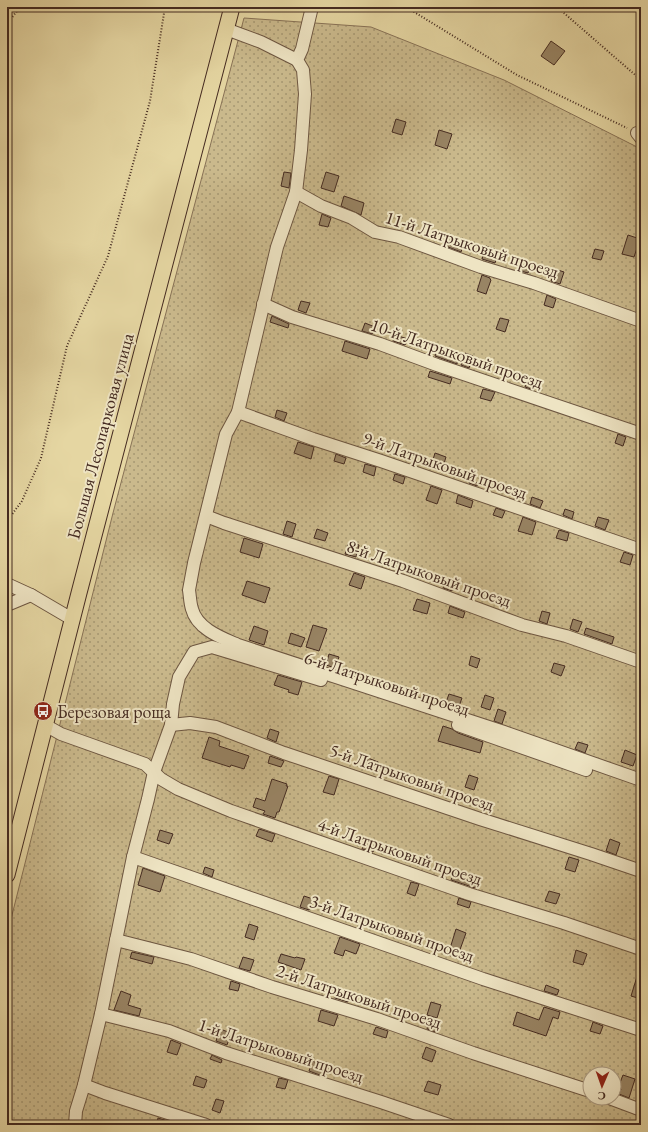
<svg xmlns="http://www.w3.org/2000/svg" width="648" height="1132" viewBox="0 0 648 1132" font-family="'EB Garamond',serif">
  <style>
    .grass { fill: url(#grass-dots); stroke: #887256; fill-rule: evenodd }
    .building { fill: #988464; stroke: #452b21 }
    .lines { fill: none; stroke-linecap: round; stroke-linejoin: round }
    .minor-casing { stroke: #6d5641; stroke-width: 14 }
    .major-casing { stroke: #452b21; stroke-width: 17 }
    .path { stroke: #452b21; stroke-width: 2; stroke-dasharray: 1 2; stroke-linecap: butt }
    .minor { stroke: #eee4c3; stroke-width: 12 }
    .major { stroke: #e5d6a2; stroke-width: 15 }
    .labels { text-anchor: middle; dominant-baseline: central; stroke-width: 4; stroke-linejoin: round; paint-order: stroke }
    .street-label { font-size: 18px; fill: #452b21; stroke: #eee4c3 }
    .poi-label { font-size: 18px; fill: #452b21; stroke: #eee4c3; text-anchor: start }
  </style>
  <defs>
    <pattern id="grass-dots" width="8" height="8" patternUnits="userSpaceOnUse"><rect width="8" height="8" fill="#cab98c"/><path d="M2 2h.1M6 6h.1" fill="none" stroke="#a69772" stroke-width="1.8" stroke-linecap="round"/></pattern>
  </defs>
  <rect width="100%" height="100%" fill="#e5d6a2"/>
  <filter id="stains"><feTurbulence type="fractalNoise" baseFrequency=".005" numOctaves="4"/><feColorMatrix values="0 0 0 0 .2 0 0 0 0 .09 0 0 0 0 .02 0 0 0 .5 -.17"/></filter>
  <radialGradient id="worn" r=".72"><stop offset=".6" stop-color="#630" stop-opacity="0"/><stop offset="1" stop-color="#630" stop-opacity=".3"/></radialGradient>
  <path class="grass" d="M244 18 371 27 504 80 641 149V1125H7V935L113 513ZM590 1074H614V1098H590Z"/>
  <g class="building">
    <polygon points="551,41 565,51 554,65 541,56"/>
    <polygon points="396,119 406,122 402,135 392,132"/>
    <polygon points="439,130 452,134 447,149 435,145"/>
    <polygon points="284,172 291,173 289,188 281,186"/>
    <polygon points="326,172 339,176 334,192 321,188"/>
    <polygon points="344,196 364,203 361,215 341,206"/>
    <polygon points="322,214 331,218 328,227 319,225"/>
    <polygon points="628,235 640,239 634,257 622,254"/>
    <polygon points="446,237 464,243 461,252 443,245"/>
    <polygon points="486,246 499,251 495,263 482,259"/>
    <polygon points="595,249 604,251 601,260 592,258"/>
    <polygon points="519,264 530,267 528,273 517,270"/>
    <polygon points="555,269 564,272 560,284 551,281"/>
    <polygon points="482,275 490,278 490,279 491,280 486,294 477,291"/>
    <polygon points="547,295 556,299 553,308 544,305"/>
    <polygon points="301,301 310,303 306,313 298,310"/>
    <polygon points="272,316 289,324 288,328 270,322"/>
    <polygon points="500,318 509,320 505,332 496,329"/>
    <polygon points="365,323 375,327 372,334 362,331"/>
    <polygon points="395,335 408,339 405,345 393,341"/>
    <polygon points="345,341 370,349 367,359 342,351"/>
    <polygon points="436,352 458,359 457,364 435,356"/>
    <polygon points="465,353 473,356 469,368 461,365"/>
    <polygon points="430,371 452,378 450,384 428,377"/>
    <polygon points="527,379 537,382 534,390 525,387"/>
    <polygon points="483,389 495,392 491,401 480,398"/>
    <polygon points="277,410 287,413 284,421 275,417"/>
    <polygon points="618,434 626,437 623,446 615,443"/>
    <polygon points="298,442 314,447 311,459 294,453"/>
    <polygon points="435,453 446,457 442,470 431,466"/>
    <polygon points="336,454 346,458 344,464 334,461"/>
    <polygon points="365,464 376,467 374,476 363,472"/>
    <polygon points="395,474 405,477 403,484 393,480"/>
    <polygon points="470,480 478,483 477,486 469,483"/>
    <polygon points="431,486 442,490 437,504 426,500"/>
    <polygon points="458,495 473,501 471,508 456,503"/>
    <polygon points="532,497 543,501 540,508 530,504"/>
    <polygon points="496,508 505,511 502,518 493,515"/>
    <polygon points="565,509 574,512 572,519 563,515"/>
    <polygon points="523,517 536,522 532,535 518,531"/>
    <polygon points="598,517 609,520 605,530 595,526"/>
    <polygon points="287,521 296,524 292,537 283,534"/>
    <polygon points="317,529 328,533 325,541 314,538"/>
    <polygon points="559,530 569,533 567,541 556,538"/>
    <polygon points="244,538 263,544 259,558 240,552"/>
    <polygon points="349,542 359,545 356,557 345,554"/>
    <polygon points="624,552 633,555 630,565 620,562"/>
    <polygon points="354,573 365,577 361,589 349,585"/>
    <polygon points="446,579 455,582 452,591 443,588"/>
    <polygon points="247,581 270,588 265,603 242,595"/>
    <polygon points="417,599 430,603 427,614 413,610"/>
    <polygon points="450,606 465,612 463,618 448,613"/>
    <polygon points="542,611 550,613 547,624 539,621"/>
    <polygon points="573,619 582,622 578,632 570,629"/>
    <polygon points="313,625 327,629 319,651 306,647"/>
    <polygon points="254,626 268,631 264,645 249,640"/>
    <polygon points="586,628 614,637 612,644 584,634"/>
    <polygon points="291,633 305,638 301,647 288,643"/>
    <polygon points="329,654 339,657 335,668 326,665"/>
    <polygon points="471,656 480,659 477,668 469,665"/>
    <polygon points="554,663 565,666 561,676 551,672"/>
    <polygon points="278,675 302,682 298,695 288,692 289,690 274,685"/>
    <polygon points="449,694 462,698 458,709 445,705"/>
    <polygon points="485,695 494,698 490,710 481,707"/>
    <polygon points="498,709 506,712 502,724 494,721"/>
    <polygon points="443,726 452,729 458,733 483,742 480,753 438,741"/>
    <polygon points="270,729 279,732 276,742 267,738"/>
    <polygon points="209,737 220,741 219,746 249,756 244,769 231,765 230,767 202,758"/>
    <polygon points="578,742 588,745 585,753 575,749"/>
    <polygon points="625,750 637,755 633,766 621,762"/>
    <polygon points="270,756 284,761 281,767 268,763"/>
    <polygon points="368,758 378,762 374,772 365,769"/>
    <polygon points="469,775 478,778 474,790 465,787"/>
    <polygon points="329,776 339,779 334,795 323,792"/>
    <polygon points="272,779 287,784 286,786 288,786 279,812 277,812 275,818 263,814 265,811 253,807 256,798 265,801"/>
    <polygon points="259,829 275,834 272,842 256,836"/>
    <polygon points="160,830 173,834 169,844 157,840"/>
    <polygon points="610,839 620,843 616,855 606,851"/>
    <polygon points="365,840 376,844 373,852 362,849"/>
    <polygon points="569,857 579,860 575,872 565,869"/>
    <polygon points="205,867 214,870 212,877 203,873"/>
    <polygon points="143,868 165,876 160,892 138,885"/>
    <polygon points="455,870 463,873 462,875 478,880 475,888 451,880"/>
    <polygon points="411,882 419,884 415,896 407,893"/>
    <polygon points="549,891 560,894 556,904 545,901"/>
    <polygon points="304,896 313,899 309,910 300,907"/>
    <polygon points="459,898 471,902 469,908 457,904"/>
    <polygon points="249,924 258,927 254,940 245,937"/>
    <polygon points="456,929 466,933 457,958 448,955"/>
    <polygon points="340,937 360,944 356,954 345,950 343,956 334,953"/>
    <polygon points="576,950 587,954 583,965 573,962"/>
    <polygon points="132,952 154,957 152,964 130,958"/>
    <polygon points="281,954 295,958 296,957 305,959 301,970 278,962"/>
    <polygon points="243,957 254,960 250,971 239,968"/>
    <polygon points="639,970 641,971 641,999 631,996"/>
    <polygon points="231,981 240,984 238,991 229,989"/>
    <polygon points="546,985 559,990 557,995 544,991"/>
    <polygon points="121,991 131,995 128,1005 141,1009 139,1016 114,1010"/>
    <polygon points="338,991 350,995 348,1002 335,998"/>
    <polygon points="431,1002 441,1005 437,1018 427,1015"/>
    <polygon points="544,1007 560,1012 558,1019 553,1017 546,1036 513,1025 517,1012 539,1020"/>
    <polygon points="321,1010 338,1015 334,1026 318,1021"/>
    <polygon points="429,1020 438,1023 435,1032 427,1029"/>
    <polygon points="593,1022 603,1026 600,1034 590,1031"/>
    <polygon points="376,1027 388,1031 386,1038 373,1034"/>
    <polygon points="220,1029 231,1033 227,1045 216,1041"/>
    <polygon points="171,1040 181,1044 177,1055 167,1052"/>
    <polygon points="426,1047 436,1051 432,1062 422,1058"/>
    <polygon points="212,1055 222,1060 221,1063 210,1059"/>
    <polygon points="312,1061 329,1067 325,1077 309,1071"/>
    <polygon points="623,1075 635,1079 629,1098 619,1094 621,1089 618,1088"/>
    <polygon points="196,1076 207,1080 204,1088 193,1085"/>
    <polygon points="279,1078 288,1080 285,1089 276,1087"/>
    <polygon points="428,1081 441,1085 438,1095 424,1091"/>
    <polygon points="216,1099 224,1101 220,1113 212,1110"/>
    <polygon points="158,1118 168,1121 166,1125 157,1123"/>
  </g>
  <g class="lines">
    <defs>
      <g id="minor">
        <path d="M312 7 302 49 297 60 303 70 305 94 301 150 296 192 277 247 238 412 226 434 194 563 189 590C190 596 190 603 192 609 197 629 222 638 238 645L504 732 641 780"/>
        <polyline points="226,29 261,42 297,60"/>
        <polyline points="637,133 641,138"/>
        <polyline points="296,192 321,206 352,218 375,232 399,237 481,267 534,283 641,321"/>
        <polyline points="263,304 292,317 380,344 437,365 641,434"/>
        <polyline points="238,412 313,439 381,461 641,550"/>
        <polyline points="206,516 224,523 403,581 522,625 566,636 641,662"/>
        <polyline points="7,584 31,595 72,619"/>
        <polyline points="7,605 31,595"/>
        <polyline points="45,725 61,734 145,764 161,779 178,789 231,811 469,894 564,923 641,949"/>
        <polyline points="171,725 190,723 216,727 284,753 480,819 591,854 641,871"/>
        <polyline points="458,725 586,770"/>
        <polyline points="133,857 483,979 641,1030"/>
        <polyline points="116,940 191,959 272,987 377,1019 473,1053 590,1091"/>
        <polyline points="101,1014 169,1031 226,1053 381,1102 449,1125"/>
        <polyline points="84,1085 105,1093 206,1125"/>
        <polyline points="609,1098 641,1110"/>
        <polyline points="75,1125 76,1111 84,1085 101,1014 133,857 148,799 154,772 171,725 173,704 179,677 194,652 212,647 321,680"/>
      </g>
      <polyline id="major" points="7,875 79,593 232,7"/>
    </defs>
    <use href="#minor" class="minor-casing"/>
    <use href="#major" class="major-casing"/>
    <g class="path">
      <polyline points="406,7 517,75 627,128"/>
      <polyline points="557,7 641,80"/>
      <polyline points="7,24 20,7"/>
      <polyline points="7,521 22,501 41,458 67,346 108,256 150,101 165,7"/>
    </g>
    <use href="#minor" class="minor"/>
    <use href="#major" class="major"/>
  </g>
  <defs>
    <symbol id="bus-disc" viewBox="-11 -11 22 22"><circle r="9.5" fill="#8f2418" stroke="#eee4c3"/><path d="M-5-6H5V4H4V6H2V4H-2V6H-4V4H-5ZM-3.5-4V0h7V-4ZM-3.5 1.2v1.5H-2V1.2ZM2 1.2v1.5H3.5V1.2Z" fill="#fff"/></symbol>
  </defs>
  <g fill-rule="evenodd">
    <use href="#bus-disc" x="32" y="700" width="22" height="22"/>
  </g>
  <g class="labels">
    <g class="street-label">
      <text transform="translate(472 244) rotate(18)">11-й Латрыковый проезд</text>
      <text transform="translate(457 353) rotate(19)">10-й Латрыковый проезд</text>
      <text transform="translate(100 436) rotate(-75)">Большая Лесопарковая улица</text>
      <text transform="translate(445 465) rotate(19)">9-й Латрыковый проезд</text>
      <text transform="translate(429 573) rotate(19)">8-й Латрыковый проезд</text>
      <text transform="translate(387 683) rotate(18)">6-й Латрыковый проезд</text>
      <text transform="translate(412 777) rotate(19)">5-й Латрыковый проезд</text>
      <text transform="translate(400 851) rotate(19)">4-й Латрыковый проезд</text>
      <text transform="translate(392 928) rotate(19)">3-й Латрыковый проезд</text>
      <text transform="translate(359 996) rotate(18)">2-й Латрыковый проезд</text>
      <text transform="translate(281 1050) rotate(18)">1-й Латрыковый проезд</text>
    </g>
    <g class="poi-label">
      <text x="57" y="711">Березовая роща</text>
    </g>
  </g>
  <rect width="648" height="1132" fill="none" stroke="#e5d6a2" stroke-width="24"/>
  <rect x="8" y="8" width="632" height="1116" fill="none" stroke="#452b21" stroke-width="2"/>
  <rect x="12" y="12" width="624" height="1108" fill="none" stroke="#452b21"/>
  <g transform="translate(602 1086) rotate(182)"><circle r="19" fill="#eee4c3" stroke="#aa9a82"/>
  <path d="M0-3L7 15L0 10L-7 15Z" fill="#8f2418"/>
  <text y="-6" font-size="11" font-weight="bold" text-anchor="middle" fill="#452b21">С</text>
  </g>
  <rect width="100%" height="100%" filter="url(#stains)"/>
  <rect width="100%" height="100%" fill="url(#worn)"/>
</svg>
